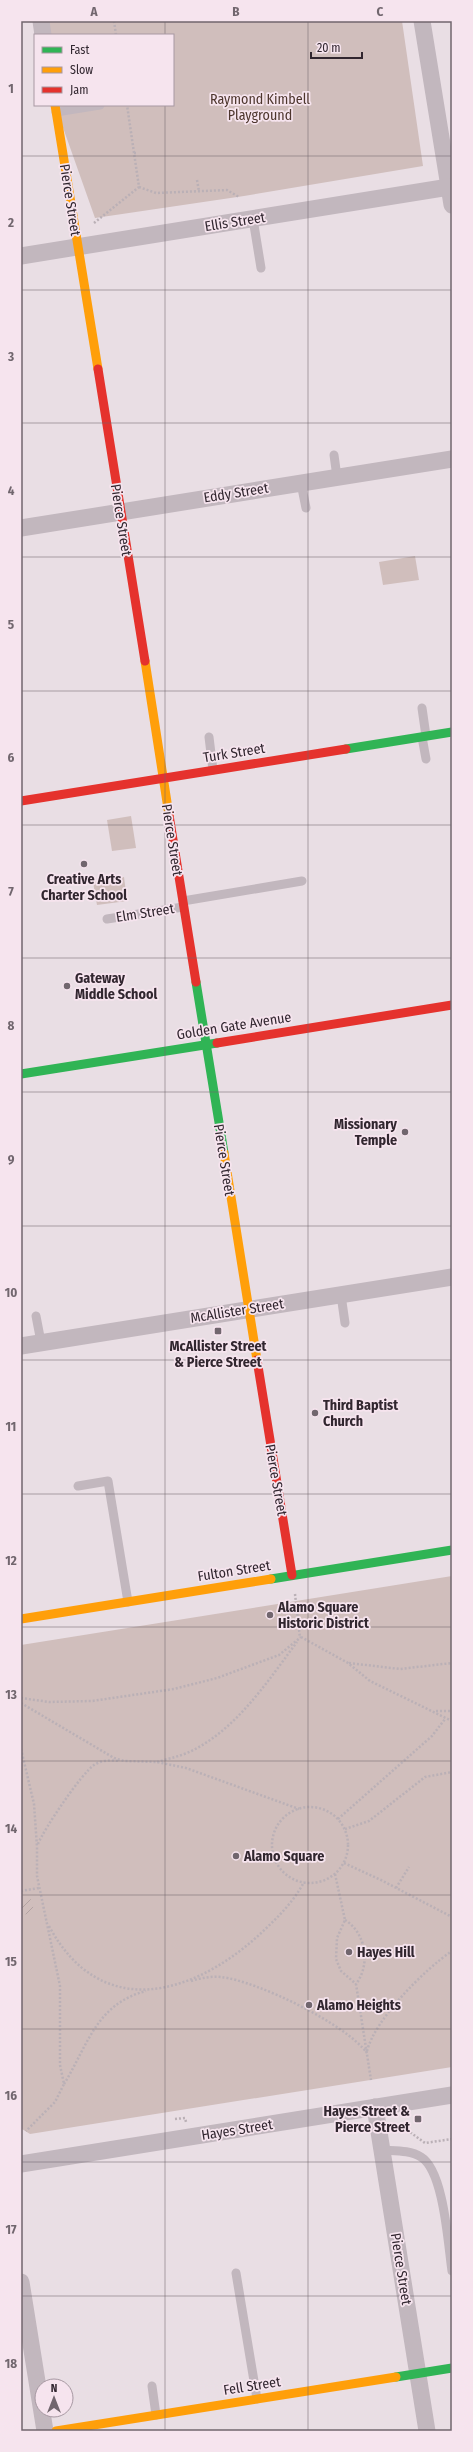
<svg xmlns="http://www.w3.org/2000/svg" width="473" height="2452" viewBox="0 0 473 2452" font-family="'Fira Sans Condensed',sans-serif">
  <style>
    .park { fill: #d0bebc }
    .garden { fill: url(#garden-furrows) }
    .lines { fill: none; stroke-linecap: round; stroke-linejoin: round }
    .path { stroke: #bab0b6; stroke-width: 2.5; stroke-dasharray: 2 2; stroke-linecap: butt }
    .lane { stroke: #c2b7be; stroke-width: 9 }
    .street { stroke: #c2b7be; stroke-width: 17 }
    .fast { stroke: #30b455; stroke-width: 9 }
    .slow { stroke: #ff9f0a; stroke-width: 9 }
    .jam { stroke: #e5322d; stroke-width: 9 }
    .grid { fill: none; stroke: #71666e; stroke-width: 1; stroke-opacity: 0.55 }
    .poi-dot { fill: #71666e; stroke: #f6e4ee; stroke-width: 1.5 }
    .labels { text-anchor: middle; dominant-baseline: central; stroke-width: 3.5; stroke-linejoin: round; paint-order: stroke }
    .park-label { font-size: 14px; fill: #4d362d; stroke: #f6e4ee }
    .street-label { font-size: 14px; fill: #31262f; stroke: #f6e4ee }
    .poi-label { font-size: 14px; font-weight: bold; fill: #31262f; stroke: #f6e4ee; text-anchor: start }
    .neatline { fill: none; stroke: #71666e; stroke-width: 1.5 }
    .grid-label { font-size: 13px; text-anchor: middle; font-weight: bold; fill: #71666e }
  </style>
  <defs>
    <pattern id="garden-furrows" width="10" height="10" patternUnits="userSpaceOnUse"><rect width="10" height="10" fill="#d0bebc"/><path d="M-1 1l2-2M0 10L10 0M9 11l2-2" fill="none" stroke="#b3a3a2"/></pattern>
  </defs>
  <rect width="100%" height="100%" fill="#e9dee4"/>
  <g class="park">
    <polygon points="41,21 402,21 423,166 244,196 95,218 55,105 173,105 173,35 43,35"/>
    <polygon points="415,556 419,580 383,585 379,562"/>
    <polygon points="131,816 136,848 112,851 107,820"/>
    <polygon points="124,877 127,901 97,905 93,882"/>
    <polygon points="452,1576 452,2067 30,2134 22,2129 21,1645"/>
  </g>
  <polygon class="garden" points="32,1899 34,1913 21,1915 21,1901"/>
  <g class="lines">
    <g class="path">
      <polyline points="114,21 116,35"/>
      <polyline points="134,153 138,153"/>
      <polyline points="197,180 199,191"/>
      <polyline points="139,187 156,193 227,190 239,197"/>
      <polyline points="94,223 139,187 127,105"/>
      <polyline points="295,1594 300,1638"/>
      <polyline points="301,1637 348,1663 370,1681 452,1721"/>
      <polyline points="349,1663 400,1669 452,1663"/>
      <polyline points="21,1698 49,1702 92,1701 174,1689 217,1678 279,1655 301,1637"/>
      <polyline points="21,1703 114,1758 124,1761 157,1762 186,1768 299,1809"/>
      <polyline points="436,1711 452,1711"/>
      <polyline points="21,1749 34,1804 37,1847 37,1876 60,1986 60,2065 64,2084 55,2102 26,2131"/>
      <path d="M157 1762C167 1759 177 1757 187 1753 235 1732 267 1682 297 1642"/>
      <circle cx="310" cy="1845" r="38"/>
      <polyline points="338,1819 432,1736 445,1719"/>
      <polyline points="345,1829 369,1821 425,1777 452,1772"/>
      <path d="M38 1844C44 1829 81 1774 94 1765 101 1760 111 1760 119 1761"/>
      <polyline points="344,1863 381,1880 452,1917"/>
      <polyline points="335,1874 345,1920 337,1938 336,1959 341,1971 356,1984"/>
      <polyline points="396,1888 409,1867"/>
      <polyline points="21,1891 39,1888"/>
      <path d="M345 1920C366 1933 371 1964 356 1984L371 2080"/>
      <path d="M49 1926C100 2021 191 1997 259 1935 276 1919 293 1903 304 1882"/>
      <path d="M191 1981C201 1978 211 1976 221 1977 257 1981 346 2024 367 2053"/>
      <path d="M367 2051C375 2019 425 1969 452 1951"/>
      <path d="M64 2084C88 2045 96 2004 146 1991"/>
      <polyline points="175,2119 185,2118 186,2122"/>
      <polyline points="407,2130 425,2143 452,2139"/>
    </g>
    <g class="lane">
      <polyline points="56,112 100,105"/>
      <polyline points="253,219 261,268"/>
      <polyline points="334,455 337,477"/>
      <polyline points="301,483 306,508"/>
      <polyline points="422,708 426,736"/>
      <polyline points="209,737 213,770"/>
      <polyline points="422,737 426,759"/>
      <polyline points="183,901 302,881"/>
      <polyline points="107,919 183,907"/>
      <polyline points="341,1295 345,1323"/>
      <polyline points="36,1316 41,1342"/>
      <polyline points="78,1486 108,1481 128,1602"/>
      <path d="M382 2150C395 2151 410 2150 421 2157 444 2171 448 2244 452 2271"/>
      <polyline points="236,2273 257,2399"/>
      <polyline points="152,2386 156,2415"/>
    </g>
    <g class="street">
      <polyline points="41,21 43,35"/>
      <polyline points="422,21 452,205"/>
      <polyline points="21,256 449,187"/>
      <polyline points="21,528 452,459"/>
      <polyline points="21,1346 452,1277"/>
      <polyline points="375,2107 427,2431"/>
      <polyline points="21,2164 452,2095"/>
      <polyline points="21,2282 45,2431"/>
    </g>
    <g class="fast">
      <polyline points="346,749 452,732"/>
      <polyline points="196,982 224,1153"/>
      <polyline points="21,1074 217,1043"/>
      <polyline points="271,1579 452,1550"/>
      <polyline points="396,2377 452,2368"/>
    </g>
    <g class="slow">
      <polyline points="55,105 98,369"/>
      <polyline points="145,661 169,815"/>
      <polyline points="224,1153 257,1360"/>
      <polyline points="21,1619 271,1579"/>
      <polyline points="56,2431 396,2377"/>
    </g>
    <g class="jam">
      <polyline points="98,369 145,661"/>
      <polyline points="21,801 346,749"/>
      <polyline points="169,815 196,982"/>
      <polyline points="217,1043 452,1005"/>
      <polyline points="257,1360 292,1575"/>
    </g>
  </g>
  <path class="grid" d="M165 21V35M308 21V2431M165 105V2431M21 156H452M21 290H452M21 423H452M21 557H452M21 691H452M21 825H452M21 958H452M21 1092H452M21 1226H452M21 1360H452M21 1494H452M21 1627H452M21 1761H452M21 1895H452M21 2029H452M21 2162H452M21 2296H452"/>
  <g class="poi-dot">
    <circle cx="84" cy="864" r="4"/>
    <circle cx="67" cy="986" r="4"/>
    <circle cx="405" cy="1132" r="4"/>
    <rect x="214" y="1327" width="8" height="8" rx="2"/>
    <circle cx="315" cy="1413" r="4"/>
    <circle cx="270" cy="1615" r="4"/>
    <circle cx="236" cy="1856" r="4"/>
    <circle cx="349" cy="1952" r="4"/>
    <circle cx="309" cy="2005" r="4"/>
    <rect x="414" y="2115" width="8" height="8" rx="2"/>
  </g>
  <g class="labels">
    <g class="park-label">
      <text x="260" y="99">Raymond Kimbell<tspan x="260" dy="16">Playground</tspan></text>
    </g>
    <g class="street-label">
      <text transform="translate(70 200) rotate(81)">Pierce Street</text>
      <text transform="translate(235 222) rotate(-9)">Ellis Street</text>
      <text transform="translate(236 493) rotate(-9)">Eddy Street</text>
      <text transform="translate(121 520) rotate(81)">Pierce Street</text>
      <text transform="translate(234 753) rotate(-9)">Turk Street</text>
      <text transform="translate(172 840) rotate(81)">Pierce Street</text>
      <text transform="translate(145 913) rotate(-9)">Elm Street</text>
      <text transform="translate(234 1026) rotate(-9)">Golden Gate Avenue</text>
      <text transform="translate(224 1160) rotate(81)">Pierce Street</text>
      <text transform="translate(237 1311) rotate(-9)">McAllister Street</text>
      <text transform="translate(276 1480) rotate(80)">Pierce Street</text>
      <text transform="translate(234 1571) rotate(-9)">Fulton Street</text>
      <text transform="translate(237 2130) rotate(-9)">Hayes Street</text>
      <text transform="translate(401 2269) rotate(81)">Pierce Street</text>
      <text transform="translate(252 2386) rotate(-9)">Fell Street</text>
    </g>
    <g class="poi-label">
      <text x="84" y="879" text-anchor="middle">Creative Arts<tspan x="84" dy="16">Charter School</tspan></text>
      <text x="75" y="978">Gateway<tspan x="75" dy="16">Middle School</tspan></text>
      <text x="397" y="1124" text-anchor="end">Missionary<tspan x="397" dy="16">Temple</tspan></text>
      <text x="218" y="1346" text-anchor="middle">McAllister Street<tspan x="218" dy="16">&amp; Pierce Street</tspan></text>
      <text x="323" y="1405">Third Baptist<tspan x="323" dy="16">Church</tspan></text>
      <text x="278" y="1607">Alamo Square<tspan x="278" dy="16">Historic District</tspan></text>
      <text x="244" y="1856">Alamo Square</text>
      <text x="357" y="1952">Hayes Hill</text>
      <text x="317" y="2005">Alamo Heights</text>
      <text x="410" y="2111" text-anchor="end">Hayes Street &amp;<tspan x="410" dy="16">Pierce Street</tspan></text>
    </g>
  </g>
  <rect width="473" height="2452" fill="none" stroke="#f6e4ee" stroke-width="44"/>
  <rect x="34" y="34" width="140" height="72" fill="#f6e4ee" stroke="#a798a2"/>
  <rect x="42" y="47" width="20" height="6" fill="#30b455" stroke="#a798a2"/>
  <text x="70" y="54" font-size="12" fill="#31262f">Fast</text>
  <rect x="42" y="67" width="20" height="6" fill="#ff9f0a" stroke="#a798a2"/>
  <text x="70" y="74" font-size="12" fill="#31262f">Slow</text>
  <rect x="42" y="87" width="20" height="6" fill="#e5322d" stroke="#a798a2"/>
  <text x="70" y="94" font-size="12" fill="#31262f">Jam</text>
  <g transform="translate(54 2398)"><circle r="19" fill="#f6e4ee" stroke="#a798a2"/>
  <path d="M0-3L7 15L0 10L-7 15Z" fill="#71666e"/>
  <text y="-6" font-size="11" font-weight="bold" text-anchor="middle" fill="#31262f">N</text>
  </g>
  <path d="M311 52v6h51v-6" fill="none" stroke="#31262f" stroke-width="2"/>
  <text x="317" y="52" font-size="12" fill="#31262f" stroke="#f6e4ee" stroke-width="3" paint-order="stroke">20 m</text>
  <rect x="22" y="22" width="429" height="2408" class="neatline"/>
  <g class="grid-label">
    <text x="94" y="16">A</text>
    <text x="236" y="16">B</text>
    <text x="380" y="16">C</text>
    <text x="11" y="93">1</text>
    <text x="11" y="227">2</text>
    <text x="11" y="361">3</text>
    <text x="11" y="495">4</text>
    <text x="11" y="629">5</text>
    <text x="11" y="762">6</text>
    <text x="11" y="896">7</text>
    <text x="11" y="1030">8</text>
    <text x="11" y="1164">9</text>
    <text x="11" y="1297">10</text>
    <text x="11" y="1431">11</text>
    <text x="11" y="1565">12</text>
    <text x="11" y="1699">13</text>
    <text x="11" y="1833">14</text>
    <text x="11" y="1966">15</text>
    <text x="11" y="2100">16</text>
    <text x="11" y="2234">17</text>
    <text x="11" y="2368">18</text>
  </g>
</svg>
